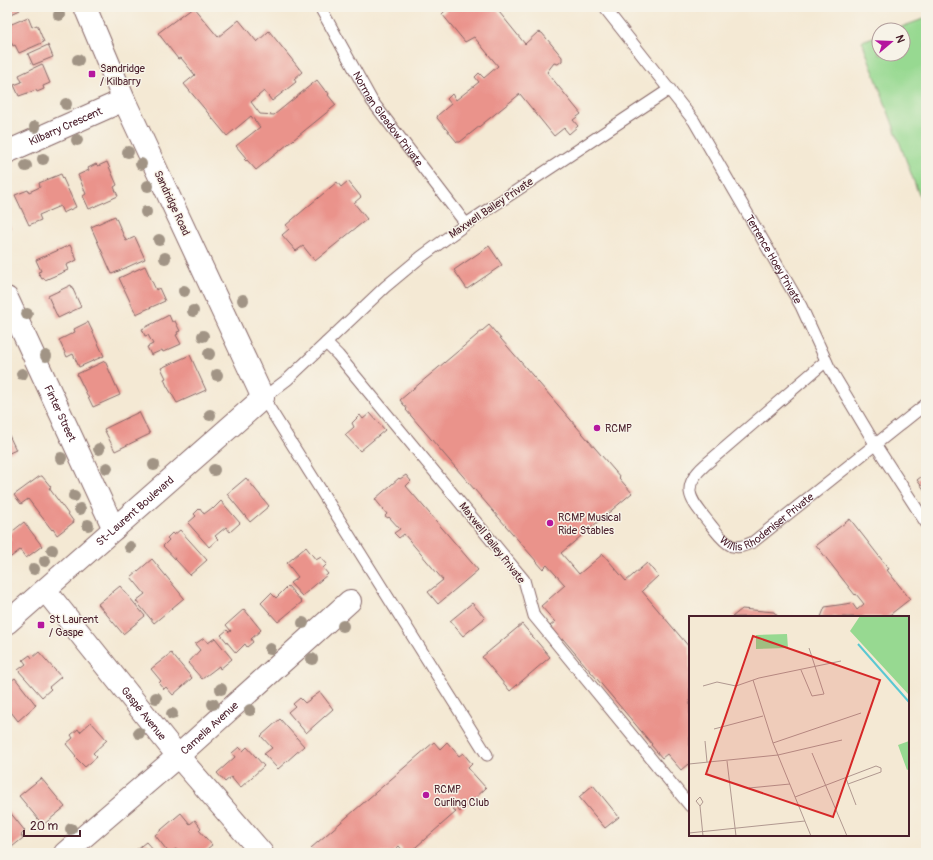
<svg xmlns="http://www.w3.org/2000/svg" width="933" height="860" viewBox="0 0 933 860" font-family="Pangolin,sans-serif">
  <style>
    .green { fill: #97d991; stroke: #707c5e }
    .building { fill: #ea938b }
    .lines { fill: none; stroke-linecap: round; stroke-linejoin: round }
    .service-casing { stroke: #866666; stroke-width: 13 }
    .minor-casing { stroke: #866666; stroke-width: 24 }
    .tertiary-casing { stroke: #866666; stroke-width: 24 }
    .service { stroke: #fff; stroke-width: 11 }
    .minor { stroke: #fff; stroke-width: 22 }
    .tertiary { stroke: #fff; stroke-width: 22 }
    .tree { fill: #a19485 }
    .poi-dot { fill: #b5179e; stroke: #f7f3e8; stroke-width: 1.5 }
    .labels { text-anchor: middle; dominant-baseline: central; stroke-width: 3; stroke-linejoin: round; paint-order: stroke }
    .poi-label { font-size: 11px; fill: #4a1f2b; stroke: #f7f3e8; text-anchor: start }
    .street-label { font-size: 11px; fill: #4a1f2b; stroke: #f7f3e8 }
    .inset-river { fill: none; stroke: #5bc8d2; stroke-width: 2 }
    .inset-road { fill: none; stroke: #b09890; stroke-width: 1 }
    .view { fill: #d62828; fill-opacity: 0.15; stroke: #d62828; stroke-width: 2 }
    .inset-edge { fill: none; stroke: #4a1f2b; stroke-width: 2 }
  </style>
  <rect width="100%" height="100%" fill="#f7f3e8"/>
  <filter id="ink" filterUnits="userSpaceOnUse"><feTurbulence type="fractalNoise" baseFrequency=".025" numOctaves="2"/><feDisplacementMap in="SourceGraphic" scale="8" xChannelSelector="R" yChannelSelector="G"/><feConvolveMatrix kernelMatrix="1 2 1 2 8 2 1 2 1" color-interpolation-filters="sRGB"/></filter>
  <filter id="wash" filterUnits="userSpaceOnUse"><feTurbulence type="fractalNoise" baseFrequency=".012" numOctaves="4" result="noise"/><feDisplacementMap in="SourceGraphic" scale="16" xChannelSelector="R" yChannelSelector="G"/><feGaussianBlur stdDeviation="0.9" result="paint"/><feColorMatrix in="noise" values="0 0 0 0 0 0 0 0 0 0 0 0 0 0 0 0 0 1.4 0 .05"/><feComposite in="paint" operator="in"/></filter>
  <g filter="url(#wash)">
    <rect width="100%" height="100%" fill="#f4e9d4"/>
    <polygon class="green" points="926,18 926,214 862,41 879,35 879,54 903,54 903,30 893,30"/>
    <g id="blocks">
      <g class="building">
        <polygon points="7,7 18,7 20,10 7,16"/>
        <polygon points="193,7 218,37 239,20 257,42 269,31 302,72 294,79 296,82 272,101 264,91 251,102 260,114 274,115 317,80 326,92 327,91 329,94 328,95 336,105 256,170 247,160 246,161 244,159 246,158 236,146 260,127 251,116 227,136 184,84 195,75 181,58 178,59 158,33"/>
        <polygon points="449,7 495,7 525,44 538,32 542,33 562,57 562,61 558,64 554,63 547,72 581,114 573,120 578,126 569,134 564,128 554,136 520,94 460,142 457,142 437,118 438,115 451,104 447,99 452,94 456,100 479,82 475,77 479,73 484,78 498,66 474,37 465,42 442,14"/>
        <polygon points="28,17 32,27 37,25 44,42 19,53 15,45 13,46 7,32 7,26"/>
        <polygon points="48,45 53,57 33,65 28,54"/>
        <polygon points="42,64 50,83 43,86 44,89 37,92 36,90 19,96 14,85 22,82 19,75"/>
        <polygon points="107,162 117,185 114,187 118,196 89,209 83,196 86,194 78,175 89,170 88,168 96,164 98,166"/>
        <polygon points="61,174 76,207 63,213 60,206 39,215 41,220 29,225 15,195 28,190 29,192 40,187 39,183"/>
        <polygon points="348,181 361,197 354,203 367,219 315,261 303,246 296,251 282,235 289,229 286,225 337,182 341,187"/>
        <polygon points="115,216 126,241 135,237 145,259 112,274 91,227"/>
        <polygon points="7,220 11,228 7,230"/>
        <polygon points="70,245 77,260 66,265 68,270 45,280 44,278 42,279 38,272 41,271 36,260"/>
        <polygon points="489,246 502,265 467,289 454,270"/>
        <polygon points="145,266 156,290 159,288 165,301 136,314 119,278"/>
        <polygon points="71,285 81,307 58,318 48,296"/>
        <polygon points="169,315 172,322 175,321 180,331 177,332 178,334 176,335 181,344 163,352 162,350 151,355 147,347 153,344 148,335 145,336 142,329"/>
        <polygon points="88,322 104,356 79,367 73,354 67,357 59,340 75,332 74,329"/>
        <polygon points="489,325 620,477 619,478 632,493 561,553 579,574 603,554 626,581 647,563 658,576 642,591 690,648 690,767 688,764 681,770 667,754 662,758 651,745 652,744 563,639 561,640 550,626 555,622 541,606 565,585 547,565 543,569 406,410 407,409 400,400"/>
        <polygon points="190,355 206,390 177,403 167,386 164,379 166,378 161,368"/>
        <polygon points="105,361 120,395 93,407 77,374"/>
        <polygon points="139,412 150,434 115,451 104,429"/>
        <polygon points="370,413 385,430 360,451 345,435 354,427 352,423 360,415 363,419"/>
        <polygon points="7,431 16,450 7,454"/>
        <polygon points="926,473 926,492 917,480"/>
        <polygon points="406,475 411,481 406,486 478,570 438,604 428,592 443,580 404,534 399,538 394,533 400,529 389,517 388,518 385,516 387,514 375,499 399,478 400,479"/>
        <polygon points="40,476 42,476 51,487 49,488 74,522 57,535 53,529 52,530 28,499 21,504 14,495"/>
        <polygon points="246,478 269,506 250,522 227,494"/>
        <polygon points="221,501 240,523 230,532 226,527 215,536 218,539 209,547 188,523 196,516 194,514 200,508 204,514 212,508 213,509"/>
        <polygon points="850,519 889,569 887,570 910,599 887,617 821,617 825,607 852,603 857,610 864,604 856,594 855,595 816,545"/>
        <polygon points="24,522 42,546 26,558 20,550 7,560 7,542 11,539 8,535"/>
        <polygon points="180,530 207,560 190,575 163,546 169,540 167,538 172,533 174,535"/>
        <polygon points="306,547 316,560 321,557 327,564 323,568 328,574 302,596 290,583 298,577 287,563"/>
        <polygon points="152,559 184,598 154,623 136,601 145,594 131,577"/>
        <polygon points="120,586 145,616 123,634 98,604"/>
        <polygon points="288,586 302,602 278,622 261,603 271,593 276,598"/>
        <polygon points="472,603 485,618 463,636 450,621"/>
        <polygon points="244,609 261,630 251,639 253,642 247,647 245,644 236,653 221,635 227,630 229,632 231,631 226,625"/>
        <polygon points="742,609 774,612 778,617 732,617"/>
        <polygon points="522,624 550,657 510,691 482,657"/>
        <polygon points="204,638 208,643 215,638 232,659 220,669 219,666 202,679 188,663 200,650 195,644"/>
        <polygon points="39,652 61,677 49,687 51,689 42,697 18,670 26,664 23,660 30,655 32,658"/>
        <polygon points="171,653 192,678 173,695 166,687 164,689 159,683 161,681 151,669"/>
        <polygon points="15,678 36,705 18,721 11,712 7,715 7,684"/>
        <polygon points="320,692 333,709 306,733 288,712 295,706 293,704 300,698 305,703"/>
        <polygon points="280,719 304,746 278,769 264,754 272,748 261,736"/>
        <polygon points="91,722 107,740 93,753 97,757 85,767 75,757 76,756 66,744 73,738 71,735 78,729 80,732"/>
        <polygon points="434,742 440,749 447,742 459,756 463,753 472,764 468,768 486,788 460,812 450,801 448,803 456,812 409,853 405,853 399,846 392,853 316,853 311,848"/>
        <polygon points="239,747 243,751 247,747 264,766 240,788 231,777 225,782 217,773 235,757 232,753"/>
        <polygon points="41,778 65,807 43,825 19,796"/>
        <polygon points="593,785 619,817 605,828 579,797"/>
        <polygon points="9,811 25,831 21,835 23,838 7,851 7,813"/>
        <polygon points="181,813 190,824 195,820 201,828 199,830 212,845 202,853 179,853 176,849 169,853 155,835"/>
        <polygon points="146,842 156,853 132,853"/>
      </g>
    </g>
  </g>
  <g filter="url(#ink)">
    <use href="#blocks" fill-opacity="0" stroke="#866666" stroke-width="1"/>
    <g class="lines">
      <defs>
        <g id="service">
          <path id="s1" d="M320 7 372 101 466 224"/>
          <path id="s2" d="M604 7 694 121 801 306 829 367 875 444 926 523"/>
          <polyline points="670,89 466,224 421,257 385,287 326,343 338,355 524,580 534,616 690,806"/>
          <polyline points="326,343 288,379 263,398 487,755"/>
          <path id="s3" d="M826 361 705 465C678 489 692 501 710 524 716 531 723 542 732 546 740 548 746 545 753 542L926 404"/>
        </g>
        <g id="minor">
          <path id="s4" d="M7 152 124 100"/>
          <path id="s5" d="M7 298 114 529"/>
          <path id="s6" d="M45 590 178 756 262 853"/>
          <path id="s7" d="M65 853 178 756 350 601"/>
        </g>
        <g id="tertiary">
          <path id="s8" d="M7 623 263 398 124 100 85 7"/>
        </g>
      </defs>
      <use href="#service" class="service-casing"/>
      <use href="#minor" class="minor-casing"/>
      <use href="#tertiary" class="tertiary-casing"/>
      <use href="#service" class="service"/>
      <use href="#minor" class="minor"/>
      <use href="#tertiary" class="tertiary"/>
    </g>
    <g class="tree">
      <circle cx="59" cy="15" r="6"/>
      <circle cx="78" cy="60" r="6"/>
      <circle cx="66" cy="104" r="6"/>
      <circle cx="35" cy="127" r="6"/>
      <circle cx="77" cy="140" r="6"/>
      <circle cx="128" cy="152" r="6"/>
      <circle cx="43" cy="159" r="6"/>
      <circle cx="141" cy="164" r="6"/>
      <circle cx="26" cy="166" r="6"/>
      <circle cx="148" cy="186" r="6"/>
      <circle cx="146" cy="212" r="6"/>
      <circle cx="159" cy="240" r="6"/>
      <circle cx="165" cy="258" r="6"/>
      <circle cx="184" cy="291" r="6"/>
      <circle cx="243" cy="300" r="6"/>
      <circle cx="193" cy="311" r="6"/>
      <circle cx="27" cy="314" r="6"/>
      <circle cx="203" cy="336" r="6"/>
      <circle cx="209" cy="354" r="6"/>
      <circle cx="46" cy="356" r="6"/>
      <circle cx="22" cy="374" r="6"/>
      <circle cx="217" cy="375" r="6"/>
      <circle cx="210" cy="415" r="6"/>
      <circle cx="99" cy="449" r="6"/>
      <circle cx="61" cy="458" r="6"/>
      <circle cx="154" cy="465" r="6"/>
      <circle cx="107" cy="468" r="6"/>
      <circle cx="214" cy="470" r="6"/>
      <circle cx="74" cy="496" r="6"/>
      <circle cx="80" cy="509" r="6"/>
      <circle cx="88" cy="525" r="6"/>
      <circle cx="130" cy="547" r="6"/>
      <circle cx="52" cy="550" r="6"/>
      <circle cx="45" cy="561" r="6"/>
      <circle cx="34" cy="569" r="6"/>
      <circle cx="303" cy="623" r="6"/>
      <circle cx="343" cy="626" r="6"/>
      <circle cx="270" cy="649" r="6"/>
      <circle cx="312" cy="659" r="6"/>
      <circle cx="221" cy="689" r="6"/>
      <circle cx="156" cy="698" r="6"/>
      <circle cx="213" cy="704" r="6"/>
      <circle cx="250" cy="710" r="6"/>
      <circle cx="172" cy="714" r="6"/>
      <circle cx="139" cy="733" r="6"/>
      <circle cx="71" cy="829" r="6"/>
    </g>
  </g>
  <g class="poi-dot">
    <rect x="88" y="70" width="8" height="8" rx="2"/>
    <circle cx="597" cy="428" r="4"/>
    <circle cx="550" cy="523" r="4"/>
    <rect x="37" y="621" width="8" height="8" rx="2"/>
    <circle cx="426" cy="795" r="4"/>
  </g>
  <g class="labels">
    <g class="poi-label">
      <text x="100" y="68">Sandridge<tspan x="100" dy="13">/ Kilbarry</tspan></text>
      <text x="605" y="428">RCMP</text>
      <text x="558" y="517">RCMP Musical<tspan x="558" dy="13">Ride Stables</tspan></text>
      <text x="49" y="619">St Laurent<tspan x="49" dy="13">/ Gaspe</tspan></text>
      <text x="434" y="789">RCMP<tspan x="434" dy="13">Curling Club</tspan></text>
    </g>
    <g class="street-label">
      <text stroke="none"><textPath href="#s1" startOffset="131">Norman Gleadow Private</textPath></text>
      <text stroke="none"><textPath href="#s4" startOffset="64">Kilbarry Crescent</textPath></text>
      <text transform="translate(172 203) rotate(65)">Sandridge Road</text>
      <text transform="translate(491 208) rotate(-34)">Maxwell Bailey Private</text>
      <text stroke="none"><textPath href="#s2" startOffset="305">Terrence Hoey Private</textPath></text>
      <text stroke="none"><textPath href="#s5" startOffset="127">Finter Street</textPath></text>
      <text stroke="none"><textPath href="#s8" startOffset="170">St-Laurent Boulevard</textPath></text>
      <text stroke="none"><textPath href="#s3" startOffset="303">Willis Rhodeniser Private</textPath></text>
      <text transform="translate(492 543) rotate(52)">Maxwell Bailey Private</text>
      <text stroke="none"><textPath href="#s6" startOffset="158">Gaspé Avenue</textPath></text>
      <text stroke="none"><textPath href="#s7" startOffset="191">Camelia Avenue</textPath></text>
    </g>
  </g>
  <g transform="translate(689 616)">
    <rect width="220" height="220" fill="#f4e9d4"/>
    <path d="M171 0H220V79L161 15ZM98 18 99 32 67 33V19ZM220 125V153L218 154 209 129Z" fill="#97d991"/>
    <path class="inset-river" d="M169 28 220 86"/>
    <path class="inset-road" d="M112 54 123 80 135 78 120 32M64 64 84 127 172 97M14 70 28 66 47 70 70 62 152 45M25 113 74 100M16 125 18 146M84 127 122 220M123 137 158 220M38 145 47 220M0 148 89 139 153 124M159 168 167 189M60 172 101 168M106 181 187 150 192 152V156L159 168 157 162M11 190 14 186 11 181 7 185 11 190 14 220M0 217 116 205"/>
    <path class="view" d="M64 20 191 64 144 201 17 158Z"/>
    <rect width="220" height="220" class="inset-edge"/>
  </g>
  <rect width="933" height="860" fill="none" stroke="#f7f3e8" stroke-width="24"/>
  <g transform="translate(891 42) rotate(71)"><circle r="19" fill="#f7f3e8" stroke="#b29e9c"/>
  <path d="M0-3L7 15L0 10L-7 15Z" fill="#b5179e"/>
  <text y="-6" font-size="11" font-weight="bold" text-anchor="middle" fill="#4a1f2b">N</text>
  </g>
  <path d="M24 830v6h56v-6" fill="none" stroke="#4a1f2b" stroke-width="2"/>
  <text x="30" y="830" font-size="12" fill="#4a1f2b" stroke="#f7f3e8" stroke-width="3" paint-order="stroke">20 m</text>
</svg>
